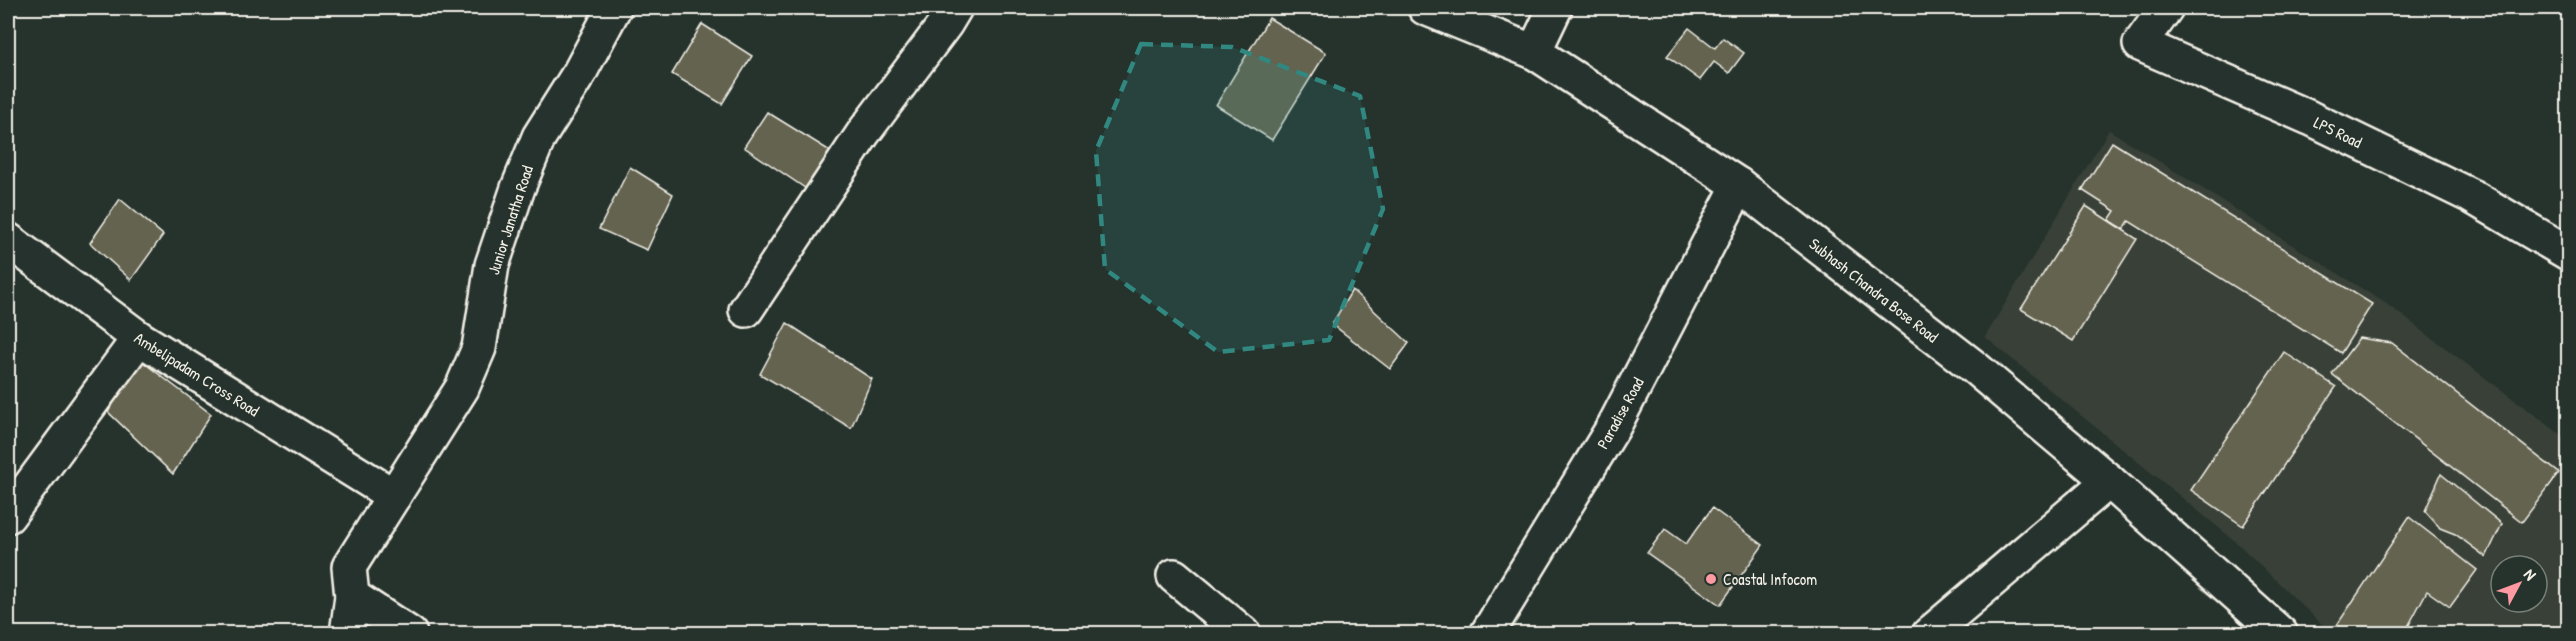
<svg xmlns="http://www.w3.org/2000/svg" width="2576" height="641" viewBox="0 0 2576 641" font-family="'Patrick Hand',sans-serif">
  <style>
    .built { fill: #394137; fill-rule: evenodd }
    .building { fill: #64634f; stroke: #f4f1e8; stroke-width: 1.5 }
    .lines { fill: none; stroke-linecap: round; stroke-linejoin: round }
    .street-casing { stroke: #f4f1e8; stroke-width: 38 }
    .secondary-casing { stroke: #f4f1e8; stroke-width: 38 }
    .street { stroke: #26332d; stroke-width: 33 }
    .secondary { stroke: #26332d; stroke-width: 33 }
    .marked { fill: #318880; fill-opacity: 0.2; stroke: #318880; stroke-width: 4.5; stroke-dasharray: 12 8; stroke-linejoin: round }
    .poi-dot { fill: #ff9aa2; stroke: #26332d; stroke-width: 2 }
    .labels { text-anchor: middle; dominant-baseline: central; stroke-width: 4.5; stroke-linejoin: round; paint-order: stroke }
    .street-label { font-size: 16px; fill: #f4f1e8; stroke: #26332d }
    .poi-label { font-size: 16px; fill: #f4f1e8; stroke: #26332d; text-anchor: start }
  </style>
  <rect width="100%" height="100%" fill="#26332d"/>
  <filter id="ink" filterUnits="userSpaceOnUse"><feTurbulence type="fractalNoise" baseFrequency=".0167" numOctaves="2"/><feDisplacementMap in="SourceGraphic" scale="12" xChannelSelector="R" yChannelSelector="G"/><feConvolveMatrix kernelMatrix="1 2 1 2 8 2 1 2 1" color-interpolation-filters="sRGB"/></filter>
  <g filter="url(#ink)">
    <path class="built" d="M2109 130 2388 305 2568 440V633H2331L2235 541 1985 337ZM2501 566H2537V602H2501Z"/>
    <g class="building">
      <polygon points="1269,18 1326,53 1272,140 1216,105"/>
      <polygon points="702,24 752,56 722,104 672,74"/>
      <polygon points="1689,28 1715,48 1723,38 1744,53 1729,73 1714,62 1700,80 1667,56"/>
      <polygon points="767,112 835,154 808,190 744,147"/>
      <polygon points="2112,142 2372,304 2341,353 2129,221 2124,229 2109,220 2115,211 2082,190"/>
      <polygon points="630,167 673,194 647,250 599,229"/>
      <polygon points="120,199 163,235 131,280 90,243"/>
      <polygon points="2086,206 2137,239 2073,341 2021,309"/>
      <polygon points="1352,290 1409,343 1390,369 1332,324"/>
      <polygon points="787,323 872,379 851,428 760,374"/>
      <polygon points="2359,338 2392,343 2559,473 2522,522 2332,374"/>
      <polygon points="2284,352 2336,387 2243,526 2191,490"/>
      <polygon points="139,359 211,414 173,474 108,412"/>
      <polygon points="2441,474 2502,524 2486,557 2455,534 2440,528 2425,511"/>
      <polygon points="1712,508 1763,545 1720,605 1647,553 1665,529 1686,544"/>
      <polygon points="2409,517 2477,570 2450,607 2427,591 2404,634 2350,634 2337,625"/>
    </g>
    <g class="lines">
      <defs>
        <g id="street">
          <polyline points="2166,8 2140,44 2310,118 2471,196 2568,253"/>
          <polyline points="1534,52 1555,8"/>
          <polyline points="8,240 139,338 394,496"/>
          <polyline points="746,310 864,132 946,23 955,8"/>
          <polyline points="8,516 139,338"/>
          <polyline points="1174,576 1244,634"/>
          <polyline points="352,596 410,634"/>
          <polyline points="347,634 352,596 349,567 462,388 479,348 492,265 518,188 539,137 580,72 614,8"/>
          <polyline points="1487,634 1614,426 1739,185"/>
          <polyline points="1929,634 2109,481"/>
        </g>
        <polyline id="secondary" points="1425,8 1534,52 1739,185 1974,367 2109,481 2281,634"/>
      </defs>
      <use href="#street" class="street-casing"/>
      <use href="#secondary" class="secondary-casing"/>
      <use href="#street" class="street"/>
      <use href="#secondary" class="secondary"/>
    </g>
  </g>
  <path class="marked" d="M1141 44 1232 47 1360 96 1383 209 1329 340 1218 352 1105 269 1096 151Z"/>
  <circle class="poi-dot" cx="1711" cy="579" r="6"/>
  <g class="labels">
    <g class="street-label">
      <text transform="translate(2338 132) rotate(26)">LPS Road</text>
      <text transform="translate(510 220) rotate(-72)">Junior Janatha Road</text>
      <text transform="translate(1874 290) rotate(38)">Subhash Chandra Bose Road</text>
      <text transform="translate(197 374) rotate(32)">Ambelipadam Cross Road</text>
      <text transform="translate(1620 413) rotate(-61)">Paradise Road</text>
    </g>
    <g class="poi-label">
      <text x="1723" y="579">Coastal Infocom</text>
    </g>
  </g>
  <rect width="2576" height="641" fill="none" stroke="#26332d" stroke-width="30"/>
  <rect x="15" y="15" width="2546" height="611" fill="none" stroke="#f4f1e8" stroke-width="2" filter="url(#ink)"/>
  <g transform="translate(2519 584) rotate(49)"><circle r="28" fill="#26332d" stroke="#787f78" stroke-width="1.5"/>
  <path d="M0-4.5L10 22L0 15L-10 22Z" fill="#ff9aa2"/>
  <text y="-9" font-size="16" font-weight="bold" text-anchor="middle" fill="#f4f1e8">N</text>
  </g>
</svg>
